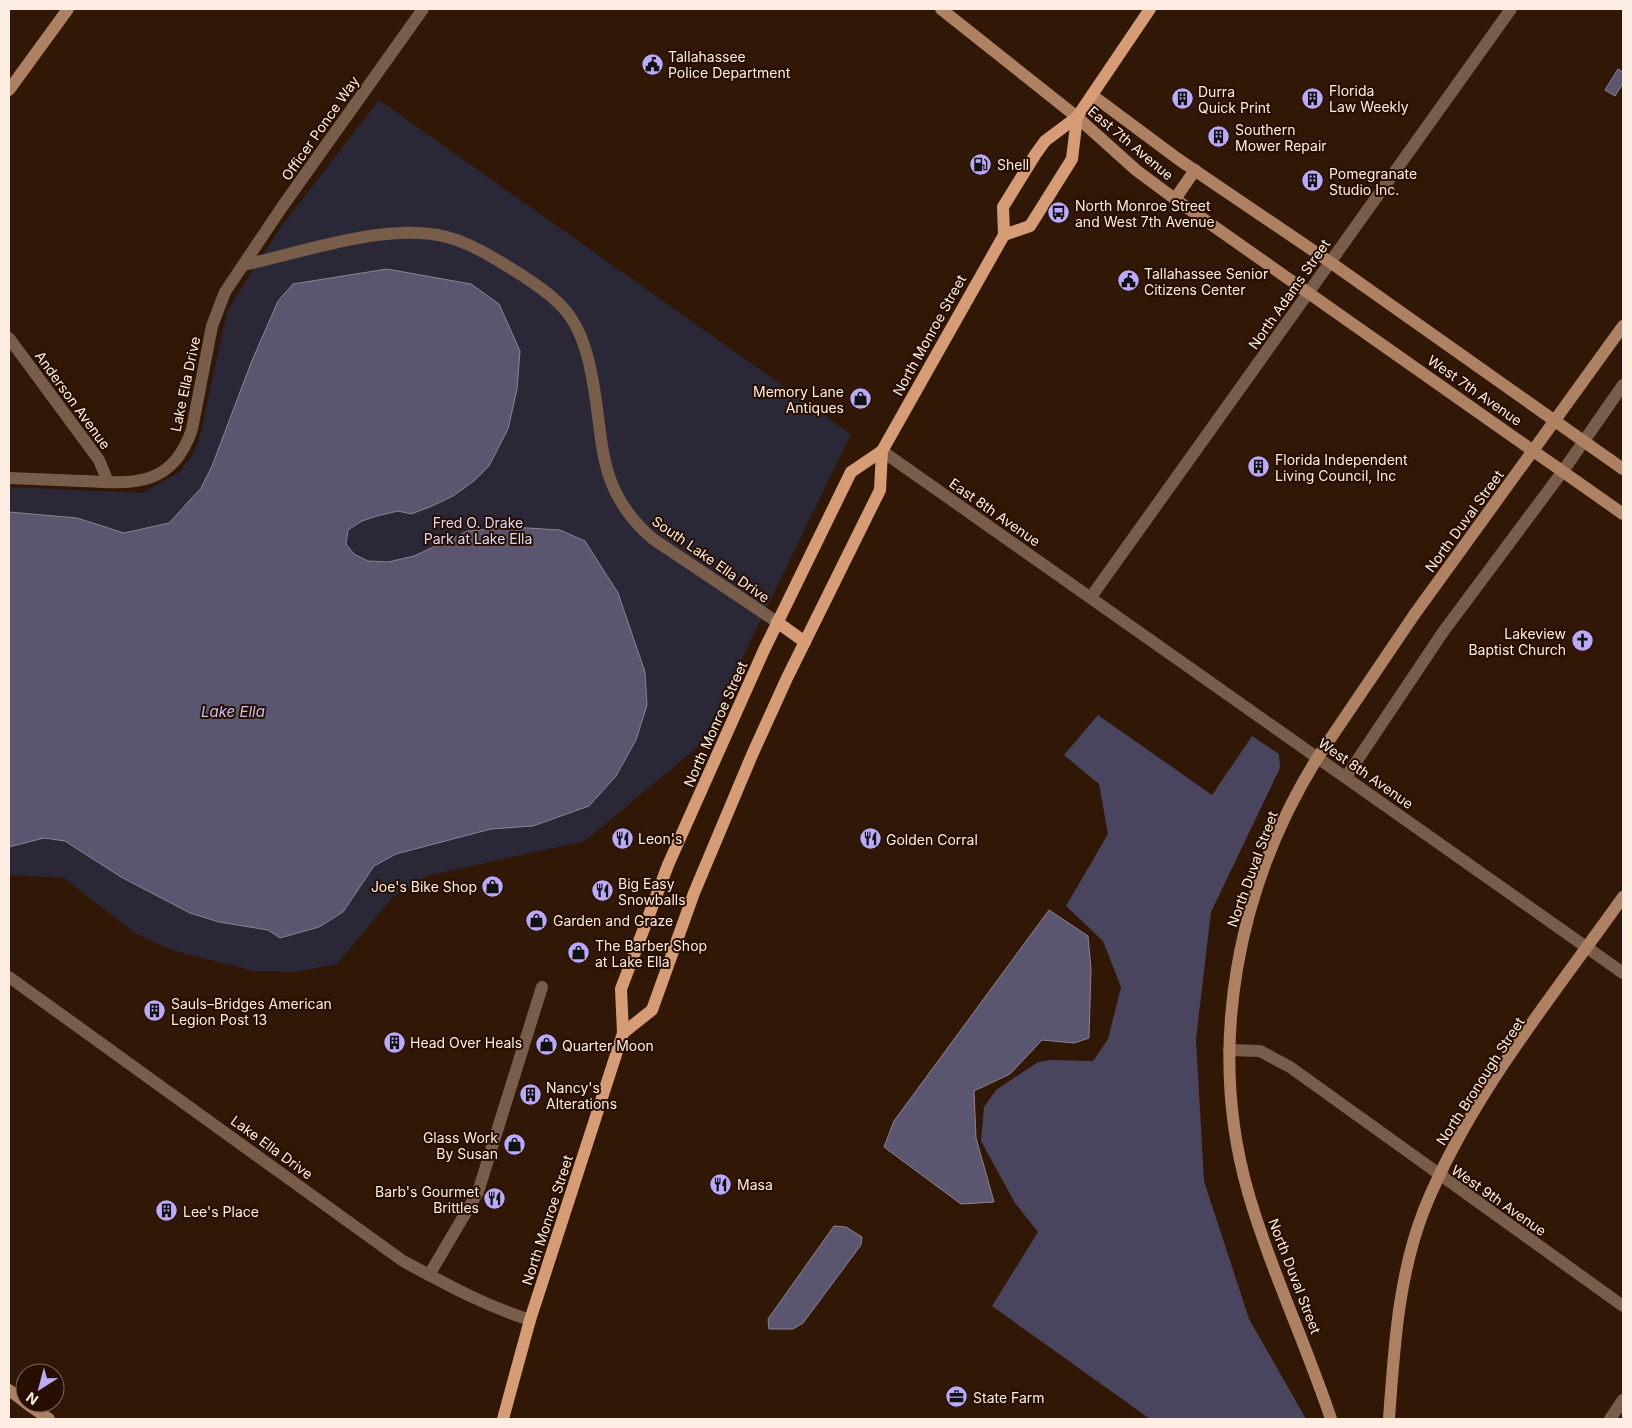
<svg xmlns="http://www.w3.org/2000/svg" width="1632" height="1428" viewBox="0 0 1632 1428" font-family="Inter,sans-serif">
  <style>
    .green { fill: #2a2837 }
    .forest { fill: #4a455f }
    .water { fill: #5b5670; stroke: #8c8392 }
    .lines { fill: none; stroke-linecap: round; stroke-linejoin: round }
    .street { stroke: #795d4b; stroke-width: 12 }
    .secondary { stroke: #ae8163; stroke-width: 12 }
    .primary { stroke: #d69c76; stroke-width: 12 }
    .labels { text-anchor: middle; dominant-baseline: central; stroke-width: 4; stroke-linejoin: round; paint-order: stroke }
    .poi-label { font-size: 14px; fill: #feede2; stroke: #260e00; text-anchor: start }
    .street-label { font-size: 14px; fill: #feede2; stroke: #260e00 }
    .park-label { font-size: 14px; fill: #dfdafa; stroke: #260e00 }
    .water-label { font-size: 15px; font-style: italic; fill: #c8bef2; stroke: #260e00 }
  </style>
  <rect width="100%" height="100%" fill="#301706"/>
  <polygon class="green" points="379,100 851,434 700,745 585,841 427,876 393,897 337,964 295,972 254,971 175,951 136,934 64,878 12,875 9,878 9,487 143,493 179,472 192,456 199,440 227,311 280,228"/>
  <polygon class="forest" points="1098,715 1212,795 1252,736 1279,754 1280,768 1211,912 1196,1039 1204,1181 1249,1319 1306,1419 1150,1419 992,1306 1038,1232 1015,1203 981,1141 984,1107 996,1090 1038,1062 1051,1060 1093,1061 1108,1039 1121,987 1103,941 1066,906 1108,834 1099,784 1064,755"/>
  <g class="water">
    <polygon points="1618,69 1623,72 1623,83 1615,96 1605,90"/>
    <polygon points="387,269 471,284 499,304 520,351 517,389 508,429 489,466 474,481 453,496 430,507 411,514 398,511 377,516 362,521 348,530 346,544 354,554 368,561 388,562 414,556 468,531 512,527 560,530 585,541 618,593 645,672 647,705 636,740 616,776 589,806 533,826 491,829 396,854 374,866 343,912 319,927 280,938 268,930 219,922 190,913 121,877 65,841 44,838 9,847 9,512 77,518 124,533 169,523 201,488 212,466 251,363 278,301 293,284"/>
    <polygon points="1049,910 1088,936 1091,969 1089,1038 1074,1043 1042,1040 1010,1074 974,1091 976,1138 994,1202 961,1204 884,1147 894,1121"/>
    <polygon points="834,1226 846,1227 862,1237 861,1245 803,1323 793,1329 769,1329 768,1319"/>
  </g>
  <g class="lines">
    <g class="street">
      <path d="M243 265C302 253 388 221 447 237 473 244 497 260 520 274 562 301 579 317 590 367 606 437 592 487 653 539L777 622"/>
      <polyline points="9,338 99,460 108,482"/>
      <polyline points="882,451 1623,973"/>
      <path d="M9 478C33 479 58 480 82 481 134 484 173 487 192 429L212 326 225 292 282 207 423 9"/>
      <polyline points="1091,597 1511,9"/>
      <polyline points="1346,777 1443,632 1563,471 1623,385"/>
      <path d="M9 977 403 1261C446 1284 483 1305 530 1320"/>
      <polyline points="1229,1050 1260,1051 1290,1067 1623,1306"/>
      <polyline points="429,1275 478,1192 542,987"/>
      <polyline points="1610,1419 1623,1400"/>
    </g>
    <g class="secondary">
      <polyline points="941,9 1077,117 1136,170 1175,199 1623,514"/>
      <polyline points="9,90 68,9"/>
      <polyline points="1092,95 1178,159 1330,262 1623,469"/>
      <polyline points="1175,199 1195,170"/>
      <polyline points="9,1390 25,1402"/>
      <polyline points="26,1403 49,1419"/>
      <path d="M1331 1419C1306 1344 1270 1268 1248 1192 1206 1045 1238 885 1318 757L1414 615 1623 326"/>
      <path d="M1389 1419C1394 1350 1398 1276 1424 1210 1470 1096 1552 997 1623 897"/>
    </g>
    <g class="primary">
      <polyline points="1004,235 1030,226 1072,159 1077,117"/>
      <polyline points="777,622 805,642"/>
      <polyline points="623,1033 652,1010 694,893 752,755 787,678 880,490 882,451 1004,235 1003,207 1035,155 1045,141 1077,117 1150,9"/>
      <polyline points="503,1419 530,1320 623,1033 621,989 668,865 764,650 851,472 882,451"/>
    </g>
  </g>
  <defs>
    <symbol id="civic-disc" viewBox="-11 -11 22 22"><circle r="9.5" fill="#baaaf7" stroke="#260e00"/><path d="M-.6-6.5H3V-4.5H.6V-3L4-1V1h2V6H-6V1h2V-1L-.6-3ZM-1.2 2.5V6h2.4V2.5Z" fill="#111"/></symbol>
    <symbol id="building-disc" viewBox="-11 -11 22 22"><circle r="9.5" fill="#baaaf7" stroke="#260e00"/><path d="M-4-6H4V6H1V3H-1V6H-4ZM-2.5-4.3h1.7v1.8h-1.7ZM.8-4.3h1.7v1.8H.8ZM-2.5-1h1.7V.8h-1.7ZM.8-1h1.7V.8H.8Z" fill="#111"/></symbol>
    <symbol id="fuel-disc" viewBox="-11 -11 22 22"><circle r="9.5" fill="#baaaf7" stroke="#260e00"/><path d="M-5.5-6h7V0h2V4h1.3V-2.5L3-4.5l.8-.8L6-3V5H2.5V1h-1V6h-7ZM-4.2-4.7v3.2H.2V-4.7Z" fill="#111"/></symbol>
    <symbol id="bus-disc" viewBox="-11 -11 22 22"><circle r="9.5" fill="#baaaf7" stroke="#260e00"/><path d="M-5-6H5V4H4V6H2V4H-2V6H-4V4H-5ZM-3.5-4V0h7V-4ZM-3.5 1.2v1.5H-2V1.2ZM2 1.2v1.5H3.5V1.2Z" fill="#111"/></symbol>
    <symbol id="shop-disc" viewBox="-11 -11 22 22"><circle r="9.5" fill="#baaaf7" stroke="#260e00"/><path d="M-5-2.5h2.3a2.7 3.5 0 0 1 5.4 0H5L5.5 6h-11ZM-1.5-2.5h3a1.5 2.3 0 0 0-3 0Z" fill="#111"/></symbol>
    <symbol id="church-disc" viewBox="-11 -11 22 22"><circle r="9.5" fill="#baaaf7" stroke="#260e00"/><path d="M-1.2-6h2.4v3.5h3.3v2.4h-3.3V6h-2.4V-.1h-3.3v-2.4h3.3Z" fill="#111"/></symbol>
    <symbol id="restaurant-disc" viewBox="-11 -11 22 22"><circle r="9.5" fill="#baaaf7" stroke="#260e00"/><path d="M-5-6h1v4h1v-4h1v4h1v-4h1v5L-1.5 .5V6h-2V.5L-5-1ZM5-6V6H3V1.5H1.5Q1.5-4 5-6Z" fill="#111"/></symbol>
    <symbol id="office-disc" viewBox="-11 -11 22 22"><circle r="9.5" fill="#baaaf7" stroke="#260e00"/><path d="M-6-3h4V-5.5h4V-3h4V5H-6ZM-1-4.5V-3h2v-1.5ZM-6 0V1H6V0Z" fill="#111"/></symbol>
  </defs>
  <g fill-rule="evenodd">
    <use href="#civic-disc" x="640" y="52" width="25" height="25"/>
    <use href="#building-disc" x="1300" y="86" width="25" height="25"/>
    <use href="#building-disc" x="1170" y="86" width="25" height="25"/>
    <use href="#building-disc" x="1206" y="124" width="25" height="25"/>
    <use href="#fuel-disc" x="968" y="152" width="25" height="25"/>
    <use href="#building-disc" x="1300" y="168" width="25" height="25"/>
    <use href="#bus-disc" x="1046" y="200" width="25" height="25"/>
    <use href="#civic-disc" x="1116" y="268" width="25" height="25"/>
    <use href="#shop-disc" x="848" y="386" width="25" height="25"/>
    <use href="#building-disc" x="1246" y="454" width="25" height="25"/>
    <use href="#church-disc" x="1570" y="628" width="25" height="25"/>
    <use href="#restaurant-disc" x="610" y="826" width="25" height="25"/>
    <use href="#restaurant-disc" x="858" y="826" width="25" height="25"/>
    <use href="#shop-disc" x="480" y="874" width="25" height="25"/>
    <use href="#restaurant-disc" x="590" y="878" width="25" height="25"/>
    <use href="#shop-disc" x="524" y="908" width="25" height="25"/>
    <use href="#shop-disc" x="566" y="940" width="25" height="25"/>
    <use href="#building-disc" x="142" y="998" width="25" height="25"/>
    <use href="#building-disc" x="382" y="1030" width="25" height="25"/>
    <use href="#shop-disc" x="534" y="1032" width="25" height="25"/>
    <use href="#building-disc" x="518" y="1082" width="25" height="25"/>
    <use href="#shop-disc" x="502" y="1132" width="25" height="25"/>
    <use href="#restaurant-disc" x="708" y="1172" width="25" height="25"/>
    <use href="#restaurant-disc" x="482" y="1186" width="25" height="25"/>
    <use href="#building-disc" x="154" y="1198" width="25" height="25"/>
    <use href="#office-disc" x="944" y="1384" width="25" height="25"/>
  </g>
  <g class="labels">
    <g class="poi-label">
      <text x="668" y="56">Tallahassee<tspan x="668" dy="16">Police Department</tspan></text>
      <text x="1329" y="90">Florida<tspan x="1329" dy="16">Law Weekly</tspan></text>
      <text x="1198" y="91">Durra<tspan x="1198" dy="16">Quick Print</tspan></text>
      <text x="1235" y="129">Southern<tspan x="1235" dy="16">Mower Repair</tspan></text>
      <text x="997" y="164">Shell</text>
      <text x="1329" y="173">Pomegranate<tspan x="1329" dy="16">Studio Inc.</tspan></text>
      <text x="1075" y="205">North Monroe Street<tspan x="1075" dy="16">and West 7th Avenue</tspan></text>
      <text x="1144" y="273">Tallahassee Senior<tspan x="1144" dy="16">Citizens Center</tspan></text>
      <text x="844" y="391" text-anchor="end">Memory Lane<tspan x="844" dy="16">Antiques</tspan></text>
      <text x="1275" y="459">Florida Independent<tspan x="1275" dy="16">Living Council, Inc</tspan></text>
      <text x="1566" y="633" text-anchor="end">Lakeview<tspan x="1566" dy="16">Baptist Church</tspan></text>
      <text x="638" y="838">Leon's</text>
      <text x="886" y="839">Golden Corral</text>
      <text x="618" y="883">Big Easy<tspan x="618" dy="16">Snowballs</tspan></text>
      <text x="477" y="886" text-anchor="end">Joe's Bike Shop</text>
      <text x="553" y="920">Garden and Graze</text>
      <text x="595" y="945">The Barber Shop<tspan x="595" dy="16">at Lake Ella</tspan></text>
      <text x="171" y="1003">Sauls–Bridges American<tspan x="171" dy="16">Legion Post 13</tspan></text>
      <text x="410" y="1042">Head Over Heals</text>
      <text x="562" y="1045">Quarter Moon</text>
      <text x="546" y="1087">Nancy's<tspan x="546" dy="16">Alterations</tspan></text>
      <text x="498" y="1137" text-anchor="end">Glass Work<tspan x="498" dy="16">By Susan</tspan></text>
      <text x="737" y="1184">Masa</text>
      <text x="479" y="1191" text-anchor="end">Barb's Gourmet<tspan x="479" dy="16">Brittles</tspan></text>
      <text x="183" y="1211">Lee's Place</text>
      <text x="973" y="1397">State Farm</text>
    </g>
    <g class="street-label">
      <text transform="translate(320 128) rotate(-55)">Officer Ponce Way</text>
      <text transform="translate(1131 143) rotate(40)">East 7th Avenue</text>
      <text transform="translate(1289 294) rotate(-55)">North Adams Street</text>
      <text transform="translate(929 335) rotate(-61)">North Monroe Street</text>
      <text transform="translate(185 384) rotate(-78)">Lake Ella Drive</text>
      <text transform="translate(1475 390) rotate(35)">West 7th Avenue</text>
      <text transform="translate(73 400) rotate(54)">Anderson Avenue</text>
      <text transform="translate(995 512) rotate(35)">East 8th Avenue</text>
      <text transform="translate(1464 521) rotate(-54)">North Duval Street</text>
      <text transform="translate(711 559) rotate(35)">South Lake Ella Drive</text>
      <text transform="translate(715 724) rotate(-66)">North Monroe Street</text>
      <text transform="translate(1366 773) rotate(35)">West 8th Avenue</text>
      <text transform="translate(1252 869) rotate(-70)">North Duval Street</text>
      <text transform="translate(1480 1081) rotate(-57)">North Bronough Street</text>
      <text transform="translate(272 1147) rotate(36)">Lake Ella Drive</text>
      <text transform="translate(1499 1200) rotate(35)">West 9th Avenue</text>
      <text transform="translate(547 1220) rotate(-72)">North Monroe Street</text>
      <text transform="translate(1295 1276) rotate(69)">North Duval Street</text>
    </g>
    <g class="park-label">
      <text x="478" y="522">Fred O. Drake<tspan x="478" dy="16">Park at Lake Ella</tspan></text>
    </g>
    <g class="water-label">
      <text x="233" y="711">Lake Ella</text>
    </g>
  </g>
  <rect width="1632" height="1428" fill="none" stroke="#feede2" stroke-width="20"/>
  <g transform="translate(40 1388) rotate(216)"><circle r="24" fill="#260e00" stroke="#7c675a"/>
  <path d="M0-4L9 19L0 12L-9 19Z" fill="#baaaf7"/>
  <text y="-8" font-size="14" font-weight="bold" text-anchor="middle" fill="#feede2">N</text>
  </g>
</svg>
